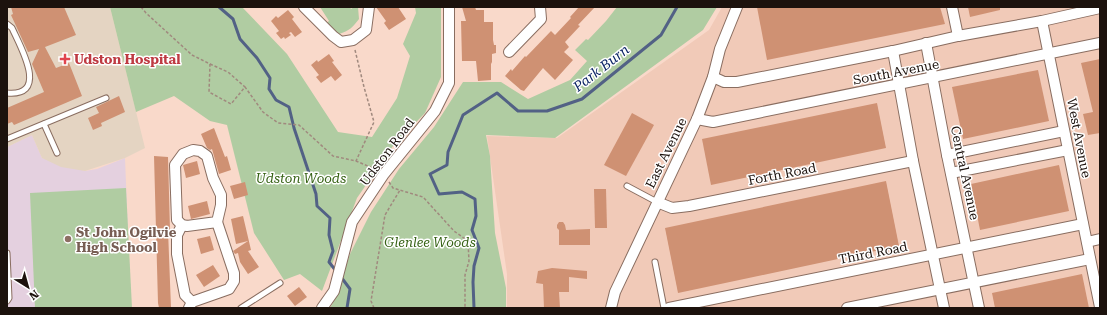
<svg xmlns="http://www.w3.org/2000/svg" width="1107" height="315" viewBox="0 0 1107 315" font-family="'Roboto Serif',serif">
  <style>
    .built { fill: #f1cab8 }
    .education { fill: #e4d0df }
    .medical { fill: #e4d4c2 }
    .green { fill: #b0cca2 }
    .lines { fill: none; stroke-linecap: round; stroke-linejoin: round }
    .stream { stroke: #526185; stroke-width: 3 }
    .building { fill: #cf9173 }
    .service-casing { stroke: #896d60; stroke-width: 7 }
    .minor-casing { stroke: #896d60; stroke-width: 12 }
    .path { stroke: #a0897e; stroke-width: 1.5; stroke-dasharray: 3 2; stroke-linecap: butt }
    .service { stroke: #fff; stroke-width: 5 }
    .minor { stroke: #fff; stroke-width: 10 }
    .health-dot { fill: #e0444e; stroke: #fff; stroke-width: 1.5 }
    .education-dot { fill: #8d6e63; stroke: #fff; stroke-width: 1.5 }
    .labels { text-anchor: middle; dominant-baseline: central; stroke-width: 3; stroke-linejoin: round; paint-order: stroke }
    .health-label { font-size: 13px; font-weight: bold; fill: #be3a42; stroke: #fff; text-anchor: start }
    .street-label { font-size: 13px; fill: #1c120d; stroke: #fff }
    .park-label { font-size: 13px; font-style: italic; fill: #366215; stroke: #fff }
    .education-label { font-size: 13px; font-weight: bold; fill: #785e54; stroke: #fff; text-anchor: start }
    .water-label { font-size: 14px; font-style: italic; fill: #0c2565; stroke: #fff }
  </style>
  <rect width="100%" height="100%" fill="#f9d9ca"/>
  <polygon class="built" points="722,7 1100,7 1100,308 507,308 507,274 487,136 557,138 709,30"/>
  <polygon class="education" points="32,135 42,158 85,171 97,169 125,158 131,308 7,308 7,147"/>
  <polygon class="medical" points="7,7 110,7 145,148 125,158 85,171 61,167 42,158 32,135 7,147"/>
  <g class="green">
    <polygon points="110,7 242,7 287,54 338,132 372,137 397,98 410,56 403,44 416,13 415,7 441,7 441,77 425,113 393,146 357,198 322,291 300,274 284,280 254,233 227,125 210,121 174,96 136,112"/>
    <path d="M320 7H350L351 9 354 7H358L359 19C353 27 349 31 339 34L325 24 329 21Z"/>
    <polygon points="617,7 717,7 703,30 555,138 486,135 490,156 495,233 506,288 506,308 330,308 335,299 350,254 371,212 399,169 434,127 463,82 501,82 528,99 570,80 587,61 575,50 586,39 588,40 606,21"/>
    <polygon points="126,188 132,308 35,308 30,193"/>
  </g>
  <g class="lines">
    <g class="stream">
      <polyline points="219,7 233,19 240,39 257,58 270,78 269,89 276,100 289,107 294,128 316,194 317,206 330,218 329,235 333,251 329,262 336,271"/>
      <polyline points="341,277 350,289 347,308"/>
      <polyline points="474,308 473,282 474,266 479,248 472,230 476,216 475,199 462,192 439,194 430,174 447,165 448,152 463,115 497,93 518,111 547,111 582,99 661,35 677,7"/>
    </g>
  </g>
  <g class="building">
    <polygon points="11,7 64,7 76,35 45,47 56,68 69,63 82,96 14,125 12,122 7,124 7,108 44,92 32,64 39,49 28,52 11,15 13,14"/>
    <polygon points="376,7 398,7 406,19 389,30 384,23 386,21"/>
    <polygon points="462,7 475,7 476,10 484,10 484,22 493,22 493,40 494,45 496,45 496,53 492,54 492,64 491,62 491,80 478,81 476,61 462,61 461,21 466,21"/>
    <polygon points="579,7 595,7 578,25 580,26 565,42 569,47 564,52 573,60 555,80 543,68 524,91 521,90 505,76 511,69 512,71 525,56 526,57 551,31 555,35 571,18 570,17"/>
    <polygon points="757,7 940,7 945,24 767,60"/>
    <polygon points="968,7 1000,7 1000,10 970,17"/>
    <polygon points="288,10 294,17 292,19 302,32 295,37 291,32 289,33 291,35 285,39 284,37 281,39 276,33 279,31 271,21 276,16 278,18"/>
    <polygon points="329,54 334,61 332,62 342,75 335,81 331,76 321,83 316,77 319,75 311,65 317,60 318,62"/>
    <polygon points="1100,59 1100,133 1088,135 1083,114 1093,112 1081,63"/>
    <polygon points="1038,70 1049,121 963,139 952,87"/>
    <polygon points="119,96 125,112 101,123 102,126 93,130 88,118 99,113 96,107"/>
    <polygon points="877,103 886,148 711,185 702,139"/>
    <polygon points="632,113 654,125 626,176 604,165"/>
    <polygon points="214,128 225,157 227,156 231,170 219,174 212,149 210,150 207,148 201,134"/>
    <polygon points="154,156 168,157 170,230 168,230 171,308 159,308 158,303"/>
    <polygon points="197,161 200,174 186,178 183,165"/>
    <polygon points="1059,165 1069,211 980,230 971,184"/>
    <polygon points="886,181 899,246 678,293 665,228"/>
    <polygon points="245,182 248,195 234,199 230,186"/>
    <polygon points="594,189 606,189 607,228 595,228"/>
    <polygon points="207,201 210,214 191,219 188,206"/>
    <polygon points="243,216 251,250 248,251 259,267 248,274 240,262 238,253 235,254 233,251 248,241 236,244 231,219"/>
    <polygon points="559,222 563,222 565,225 566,230 590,229 590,245 559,245 559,230 557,228 557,225"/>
    <polygon points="210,236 214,250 201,254 197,239"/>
    <polygon points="213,265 220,276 204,287 196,275"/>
    <polygon points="552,268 587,271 587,279 569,277 569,292 559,292 560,308 544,308 543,284 536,283 538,271"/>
    <polygon points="1082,274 1089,308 995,308 992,293"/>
    <polygon points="299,287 307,297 295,306 287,296"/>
  </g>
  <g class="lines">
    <defs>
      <g id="service">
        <path d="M7 24 12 28C20 46 50 97 7 93"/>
        <polyline points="44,124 57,153"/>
        <polyline points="7,139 106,98"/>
        <polyline points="627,186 657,202"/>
        <polyline points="7,253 9,298 7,301"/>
        <polyline points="655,262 664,308"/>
        <polyline points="241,308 280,283"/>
      </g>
      <g id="minor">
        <polyline points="304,7 333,36 341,42 353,40 366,30 369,7"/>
        <polyline points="952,7 958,36"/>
        <polyline points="1042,21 1100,307"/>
        <polyline points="926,43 947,155 979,308"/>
        <polyline points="893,51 913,161 944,308"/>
        <polyline points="509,52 541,19 540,7"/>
        <polyline points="713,77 724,82 737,82 893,51 958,36 1042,21 1100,8"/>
        <polyline points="697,119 713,122 1100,43"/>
        <polygon points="193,150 200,151 207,156 213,178 221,195 221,205 217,222 187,226 182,225 177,220 175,165 183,154"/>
        <polyline points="947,155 1064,131"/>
        <polyline points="951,173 1068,150"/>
        <polyline points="657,202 672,208 689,206 913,161"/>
        <polyline points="182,225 177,235 177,254 185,295 192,302"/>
        <polyline points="1087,242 1100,239"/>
        <polyline points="189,308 192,302 229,289 234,281 234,273 217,222"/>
        <polyline points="322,308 334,291 352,222 384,174 435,111 449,83 449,7"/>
        <polyline points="611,308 615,292 697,119 713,77 720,49 737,7"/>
        <polyline points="669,308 1083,224"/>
        <polyline points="847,308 1090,259"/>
      </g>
    </defs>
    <use href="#service" class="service-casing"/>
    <use href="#minor" class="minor-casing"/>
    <g class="path">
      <polyline points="141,7 146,13 192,55 210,64 209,92 231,104 245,87 263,112 278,123 299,125 333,156 356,161 375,169"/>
      <polyline points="355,50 364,87 374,122 356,161"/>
      <polyline points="210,64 228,72 245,87"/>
      <polyline points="389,182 393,188 423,197 454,231 468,241 469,261 465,275 465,308"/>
      <polyline points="374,308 371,301 385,215 400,190"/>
    </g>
    <use href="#service" class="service"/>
    <use href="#minor" class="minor"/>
  </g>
  <path class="health-dot" d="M63 53h4v4h4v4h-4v4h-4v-4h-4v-4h4z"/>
  <circle class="education-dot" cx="68" cy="239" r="4"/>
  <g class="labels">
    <g class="health-label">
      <text x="74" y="59">Udston Hospital</text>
    </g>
    <g class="street-label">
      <text transform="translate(896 72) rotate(-11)">South Avenue</text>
      <text transform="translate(1079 138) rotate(79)">West Avenue</text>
      <text transform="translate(387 152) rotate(-53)">Udston Road</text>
      <text transform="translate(666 153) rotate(-64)">East Avenue</text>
      <text transform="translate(965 173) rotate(78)">Central Avenue</text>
      <text transform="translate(782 174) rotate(-11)">Forth Road</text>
      <text transform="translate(873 253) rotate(-11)">Third Road</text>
    </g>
    <g class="park-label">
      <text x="301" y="178">Udston Woods</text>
      <text x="430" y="242">Glenlee Woods</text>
    </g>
    <g class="education-label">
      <text x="76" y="232">St John Ogilvie<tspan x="76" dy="15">High School</tspan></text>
    </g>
    <g class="water-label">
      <text transform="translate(601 68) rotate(-38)">Park Burn</text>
    </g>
  </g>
  <rect width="1107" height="315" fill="none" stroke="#1c120d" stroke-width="16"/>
  <g transform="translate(28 287) rotate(143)" stroke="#ffffff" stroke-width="3" paint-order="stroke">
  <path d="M0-3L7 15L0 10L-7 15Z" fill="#1c120d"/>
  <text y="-6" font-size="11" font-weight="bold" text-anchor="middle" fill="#1c120d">N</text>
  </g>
</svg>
